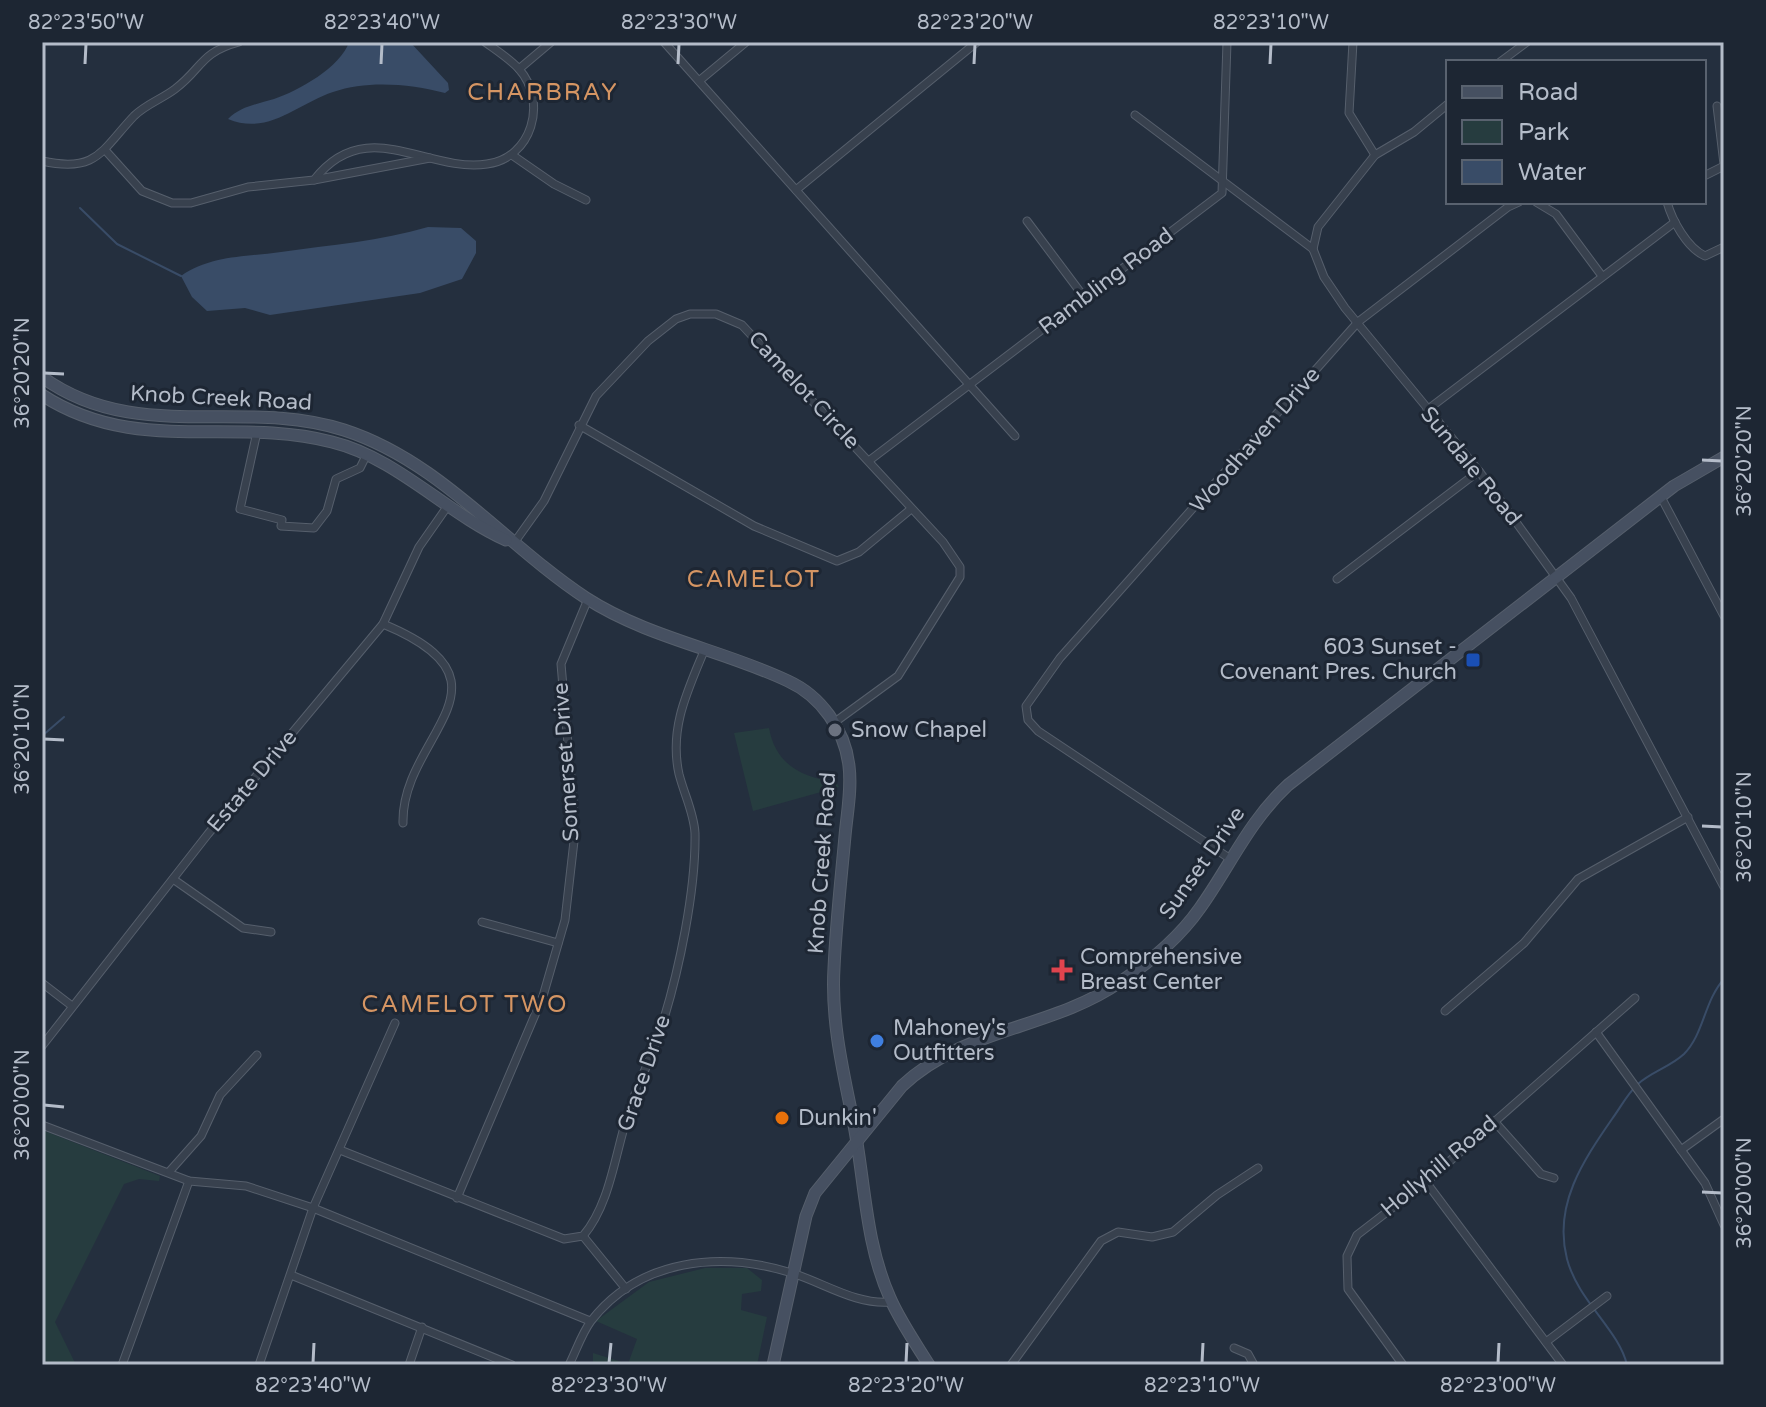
<svg xmlns="http://www.w3.org/2000/svg" width="1766" height="1407" viewBox="0 0 1766 1407" font-family="'Varela Round',sans-serif">
  <style>
    .green { fill: #263c3f }
    .water { fill: #394c67 }
    .lines { fill: none; stroke-linecap: round; stroke-linejoin: round }
    .stream { stroke: #394c67; stroke-width: 2 }
    .minor-casing { stroke: #565f6c; stroke-width: 9 }
    .secondary-casing { stroke: #565f6c; stroke-width: 13 }
    .minor { stroke: #38414e; stroke-width: 7 }
    .secondary { stroke: #465061; stroke-width: 11 }
    .ticks { fill: none; stroke: #b4bcc9; stroke-width: 3 }
    .transit-dot { fill: #1a4fb4; stroke: #1d2633; stroke-width: 3 }
    .worship-dot { fill: #6b7280; stroke: #1d2633; stroke-width: 3 }
    .health-dot { fill: #e0444e; stroke: #1d2633; stroke-width: 3 }
    .shop-dot { fill: #3f7fe0; stroke: #1d2633; stroke-width: 3 }
    .food-dot { fill: #e8710a; stroke: #1d2633; stroke-width: 3 }
    .labels { text-anchor: middle; dominant-baseline: central; stroke-width: 6; stroke-linejoin: round; paint-order: stroke }
    .street-label { font-size: 22px; fill: #b4bcc9; stroke: #1d2633 }
    .poi-label { font-size: 22px; fill: #b4bcc9; stroke: #1d2633; text-anchor: start }
    .neighbourhood-label { font-size: 24px; letter-spacing: 2px; fill: #d59563; stroke: #1d2633 }
    .neatline { fill: none; stroke: #b4bcc9; stroke-width: 3 }
    .ticks-label { font-size: 20px; text-anchor: middle; fill: #b4bcc9 }
  </style>
  <rect width="100%" height="100%" fill="#242f3e"/>
  <g class="green">
    <path d="M769 728C776 765 801 777 836 782L839 787 753 811 734 733Z"/>
    <polygon points="42,1130 160,1176 159,1181 139,1179 124,1184 55,1322 76,1365 42,1363"/>
    <polygon points="705,1268 747,1268 762,1280 761,1291 742,1294 741,1310 767,1317 757,1365 593,1365 593,1353 628,1364 637,1339 596,1321 649,1282"/>
  </g>
  <g class="water">
    <path d="M349 42H410L448 83 449 90 445 93C410 84 368 80 333 92 297 104 268 136 228 119 241 106 258 104 274 99 298 91 341 67 349 42Z"/>
    <path d="M428 227 461 228 476 241V253L462 279 420 293 270 315 245 308 207 311 192 297 181 276C211 255 246 257 281 252 330 245 381 241 428 227Z"/>
  </g>
  <g class="lines">
    <g class="stream">
      <polyline points="80,208 117,244 181,276"/>
      <polyline points="42,736 64,717"/>
      <path d="M1627 1365C1619 1330 1578 1301 1567 1259 1553 1205 1583 1161 1612 1119 1621 1107 1627 1094 1638 1084 1651 1072 1670 1067 1684 1054 1704 1034 1704 1001 1724 979"/>
    </g>
    <defs>
      <g id="minor">
        <polyline points="664,42 1015,436"/>
        <polyline points="1353,42 1349,113 1375,155"/>
        <polyline points="1500,62 1527,42"/>
        <polyline points="519,69 551,42"/>
        <polyline points="699,81 746,42"/>
        <polyline points="1717,106 1724,164"/>
        <polyline points="1135,115 1313,249 1324,277 1345,308 1479,471 1571,598 1724,887"/>
        <path d="M106 151 142 191 172 203H191L248 187 314 180C366 113 426 173 487 164 532 158 548 102 519 69 510 59 496 50 485 42"/>
        <polyline points="512,155 554,184 586,200"/>
        <path d="M42 161C97 173 101 151 134 116 146 104 162 99 175 89 203 68 199 53 239 42"/>
        <polyline points="1704,176 1724,166"/>
        <polyline points="314,180 430,158"/>
        <polyline points="796,190 977,42"/>
        <polyline points="1536,202 1556,214 1602,276"/>
        <path d="M1667 202C1672 220 1687 248 1705 256L1724 247"/>
        <polyline points="1027,221 1084,297"/>
        <polyline points="1313,249 1318,227 1375,155 1414,132 1448,104"/>
        <polyline points="1427,410 1675,222"/>
        <polyline points="579,425 754,526 837,561 859,552 911,509"/>
        <polyline points="257,432 240,509 282,520 281,526 314,528 327,511 336,479 360,468 367,454"/>
        <polyline points="870,460 1222,193 1227,42"/>
        <polyline points="1661,497 1724,616"/>
        <polyline points="514,543 544,501 596,396 648,341 676,319 690,314 716,314 742,325 943,542 960,567 960,577 898,676 835,722"/>
        <polyline points="1337,579 1479,471"/>
        <path d="M383 624C526 683 401 735 403 823"/>
        <polyline points="1229,858 1038,731 1028,720 1026,706 1060,658 1358,322 1508,207 1519,202"/>
        <polyline points="173,879 243,928 271,932"/>
        <polyline points="482,922 558,943"/>
        <polyline points="42,983 72,1006"/>
        <polyline points="1445,1011 1524,943 1578,879 1688,817"/>
        <polyline points="1596,1032 1705,1183 1724,1225"/>
        <polyline points="42,1046 208,834 383,624 419,547 447,507"/>
        <polyline points="1494,1121 1541,1174 1554,1178"/>
        <polyline points="42,1125 189,1181 246,1186 313,1208 590,1321"/>
        <path d="M340 1150 564 1239 583 1236C611 1203 615 1152 629 1111 638 1082 653 1055 662 1025 679 971 696 890 695 833 694 813 684 794 679 774 669 729 687 692 704 651"/>
        <polyline points="1681,1150 1724,1119"/>
        <polyline points="169,1172 201,1136 220,1095 257,1055"/>
        <polyline points="1426,1182 1563,1365"/>
        <polyline points="457,1198 543,996 565,920 574,841 573,801 561,664 588,599"/>
        <polyline points="583,1236 626,1289"/>
        <polyline points="291,1275 512,1365"/>
        <polyline points="1546,1342 1607,1296"/>
        <polyline points="1234,1348 1248,1354 1254,1365"/>
        <polyline points="122,1365 189,1181"/>
        <polyline points="259,1365 313,1208 395,1023"/>
        <polyline points="409,1365 422,1327"/>
        <path d="M569 1365C576 1351 582 1333 591 1321 640 1258 721 1251 792 1273 826 1284 856 1305 891 1302"/>
        <polyline points="1011,1365 1101,1241 1118,1232 1152,1237 1173,1232 1217,1195 1258,1168"/>
        <polyline points="1403,1365 1348,1289 1347,1256 1357,1235 1426,1182 1635,998"/>
      </g>
      <g id="secondary">
        <path d="M42 377C136 445 242 397 344 430 440 461 504 544 586 598 648 638 723 650 788 681 821 696 845 730 849 766 852 789 847 813 845 836 841 880 836 924 834 968 831 1018 842 1067 852 1115 865 1176 864 1240 890 1298 900 1321 916 1344 929 1365"/>
        <path d="M42 395C136 456 231 416 332 442 397 458 446 513 506 540"/>
        <path d="M773 1365 806 1216 815 1193 902 1086C963 1028 1052 1029 1120 982 1150 962 1179 938 1200 908 1230 866 1249 821 1288 785L1674 486 1724 457"/>
      </g>
    </defs>
    <use href="#minor" class="minor-casing"/>
    <use href="#secondary" class="secondary-casing"/>
    <use href="#minor" class="minor"/>
    <use href="#secondary" class="secondary"/>
  </g>
  <path class="ticks" d="M85 64 86 44M381 64 382 44M678 64 679 44M974 64 975 44M1270 64 1271 44M44 373 64 374M1702 460 1722 461M44 739 64 740M1702 826 1722 827M44 1105 64 1107M1702 1192 1722 1193M313 1363 314 1343M609 1363 611 1343M906 1363 907 1343M1202 1363 1203 1343M1498 1363 1499 1343"/>
  <rect class="transit-dot" x="1465" y="652" width="16" height="16" rx="4"/>
  <circle class="worship-dot" cx="835" cy="730" r="8"/>
  <path class="health-dot" d="M1058 958h8v8h8v8h-8v8h-8v-8h-8v-8h8z"/>
  <circle class="shop-dot" cx="877" cy="1041" r="8"/>
  <circle class="food-dot" cx="782" cy="1118" r="8"/>
  <g class="labels">
    <g class="street-label">
      <text transform="translate(1106 281) rotate(-37)">Rambling Road</text>
      <text transform="translate(804 390) rotate(47)">Camelot Circle</text>
      <text transform="translate(221 398) rotate(3)">Knob Creek Road</text>
      <text transform="translate(1255 440) rotate(-49)">Woodhaven Drive</text>
      <text transform="translate(1471 466) rotate(51)">Sundale Road</text>
      <text transform="translate(566 762) rotate(-94)">Somerset Drive</text>
      <text transform="translate(252 781) rotate(-50)">Estate Drive</text>
      <text transform="translate(822 863) rotate(-86)">Knob Creek Road</text>
      <text transform="translate(1202 863) rotate(-55)">Sunset Drive</text>
      <text transform="translate(644 1073) rotate(-71)">Grace Drive</text>
      <text transform="translate(1439 1166) rotate(-40)">Hollyhill Road</text>
    </g>
    <g class="poi-label">
      <text x="1457" y="647" text-anchor="end">603 Sunset -<tspan x="1457" dy="25">Covenant Pres. Church</tspan></text>
      <text x="851" y="730">Snow Chapel</text>
      <text x="1080" y="957">Comprehensive<tspan x="1080" dy="25">Breast Center</tspan></text>
      <text x="893" y="1028">Mahoney's<tspan x="893" dy="25">Outfitters</tspan></text>
      <text x="798" y="1118">Dunkin'</text>
    </g>
    <g class="neighbourhood-label">
      <text x="543" y="92">CHARBRAY</text>
      <text x="754" y="579">CAMELOT</text>
      <text x="465" y="1004">CAMELOT TWO</text>
    </g>
  </g>
  <rect width="1766" height="1407" fill="none" stroke="#1d2633" stroke-width="88"/>
  <rect x="1446" y="60" width="260" height="144" fill="#1d2633" stroke="#59626f" stroke-width="2"/>
  <rect x="1462" y="86" width="40" height="12" fill="#465061" stroke="#59626f" stroke-width="2"/>
  <text x="1518" y="100" font-size="24" fill="#b4bcc9">Road</text>
  <rect x="1462" y="120" width="40" height="24" fill="#263c3f" stroke="#59626f" stroke-width="2"/>
  <text x="1518" y="140" font-size="24" fill="#b4bcc9">Park</text>
  <rect x="1462" y="160" width="40" height="24" fill="#394c67" stroke="#59626f" stroke-width="2"/>
  <text x="1518" y="180" font-size="24" fill="#b4bcc9">Water</text>
  <rect x="44" y="44" width="1678" height="1319" class="neatline"/>
  <g class="ticks-label">
    <text x="86" y="29">82°23'50"W</text>
    <text x="382" y="29">82°23'40"W</text>
    <text x="679" y="29">82°23'30"W</text>
    <text x="975" y="29">82°23'20"W</text>
    <text x="1271" y="29">82°23'10"W</text>
    <text transform="translate(22 373) rotate(-90)" y="7">36°20'20"N</text>
    <text transform="translate(1744 461) rotate(-90)" y="7">36°20'20"N</text>
    <text transform="translate(22 739) rotate(-90)" y="7">36°20'10"N</text>
    <text transform="translate(1744 827) rotate(-90)" y="7">36°20'10"N</text>
    <text transform="translate(22 1105) rotate(-90)" y="7">36°20'00"N</text>
    <text transform="translate(1744 1193) rotate(-90)" y="7">36°20'00"N</text>
    <text x="313" y="1392">82°23'40"W</text>
    <text x="609" y="1392">82°23'30"W</text>
    <text x="906" y="1392">82°23'20"W</text>
    <text x="1202" y="1392">82°23'10"W</text>
    <text x="1498" y="1392">82°23'00"W</text>
  </g>
</svg>
